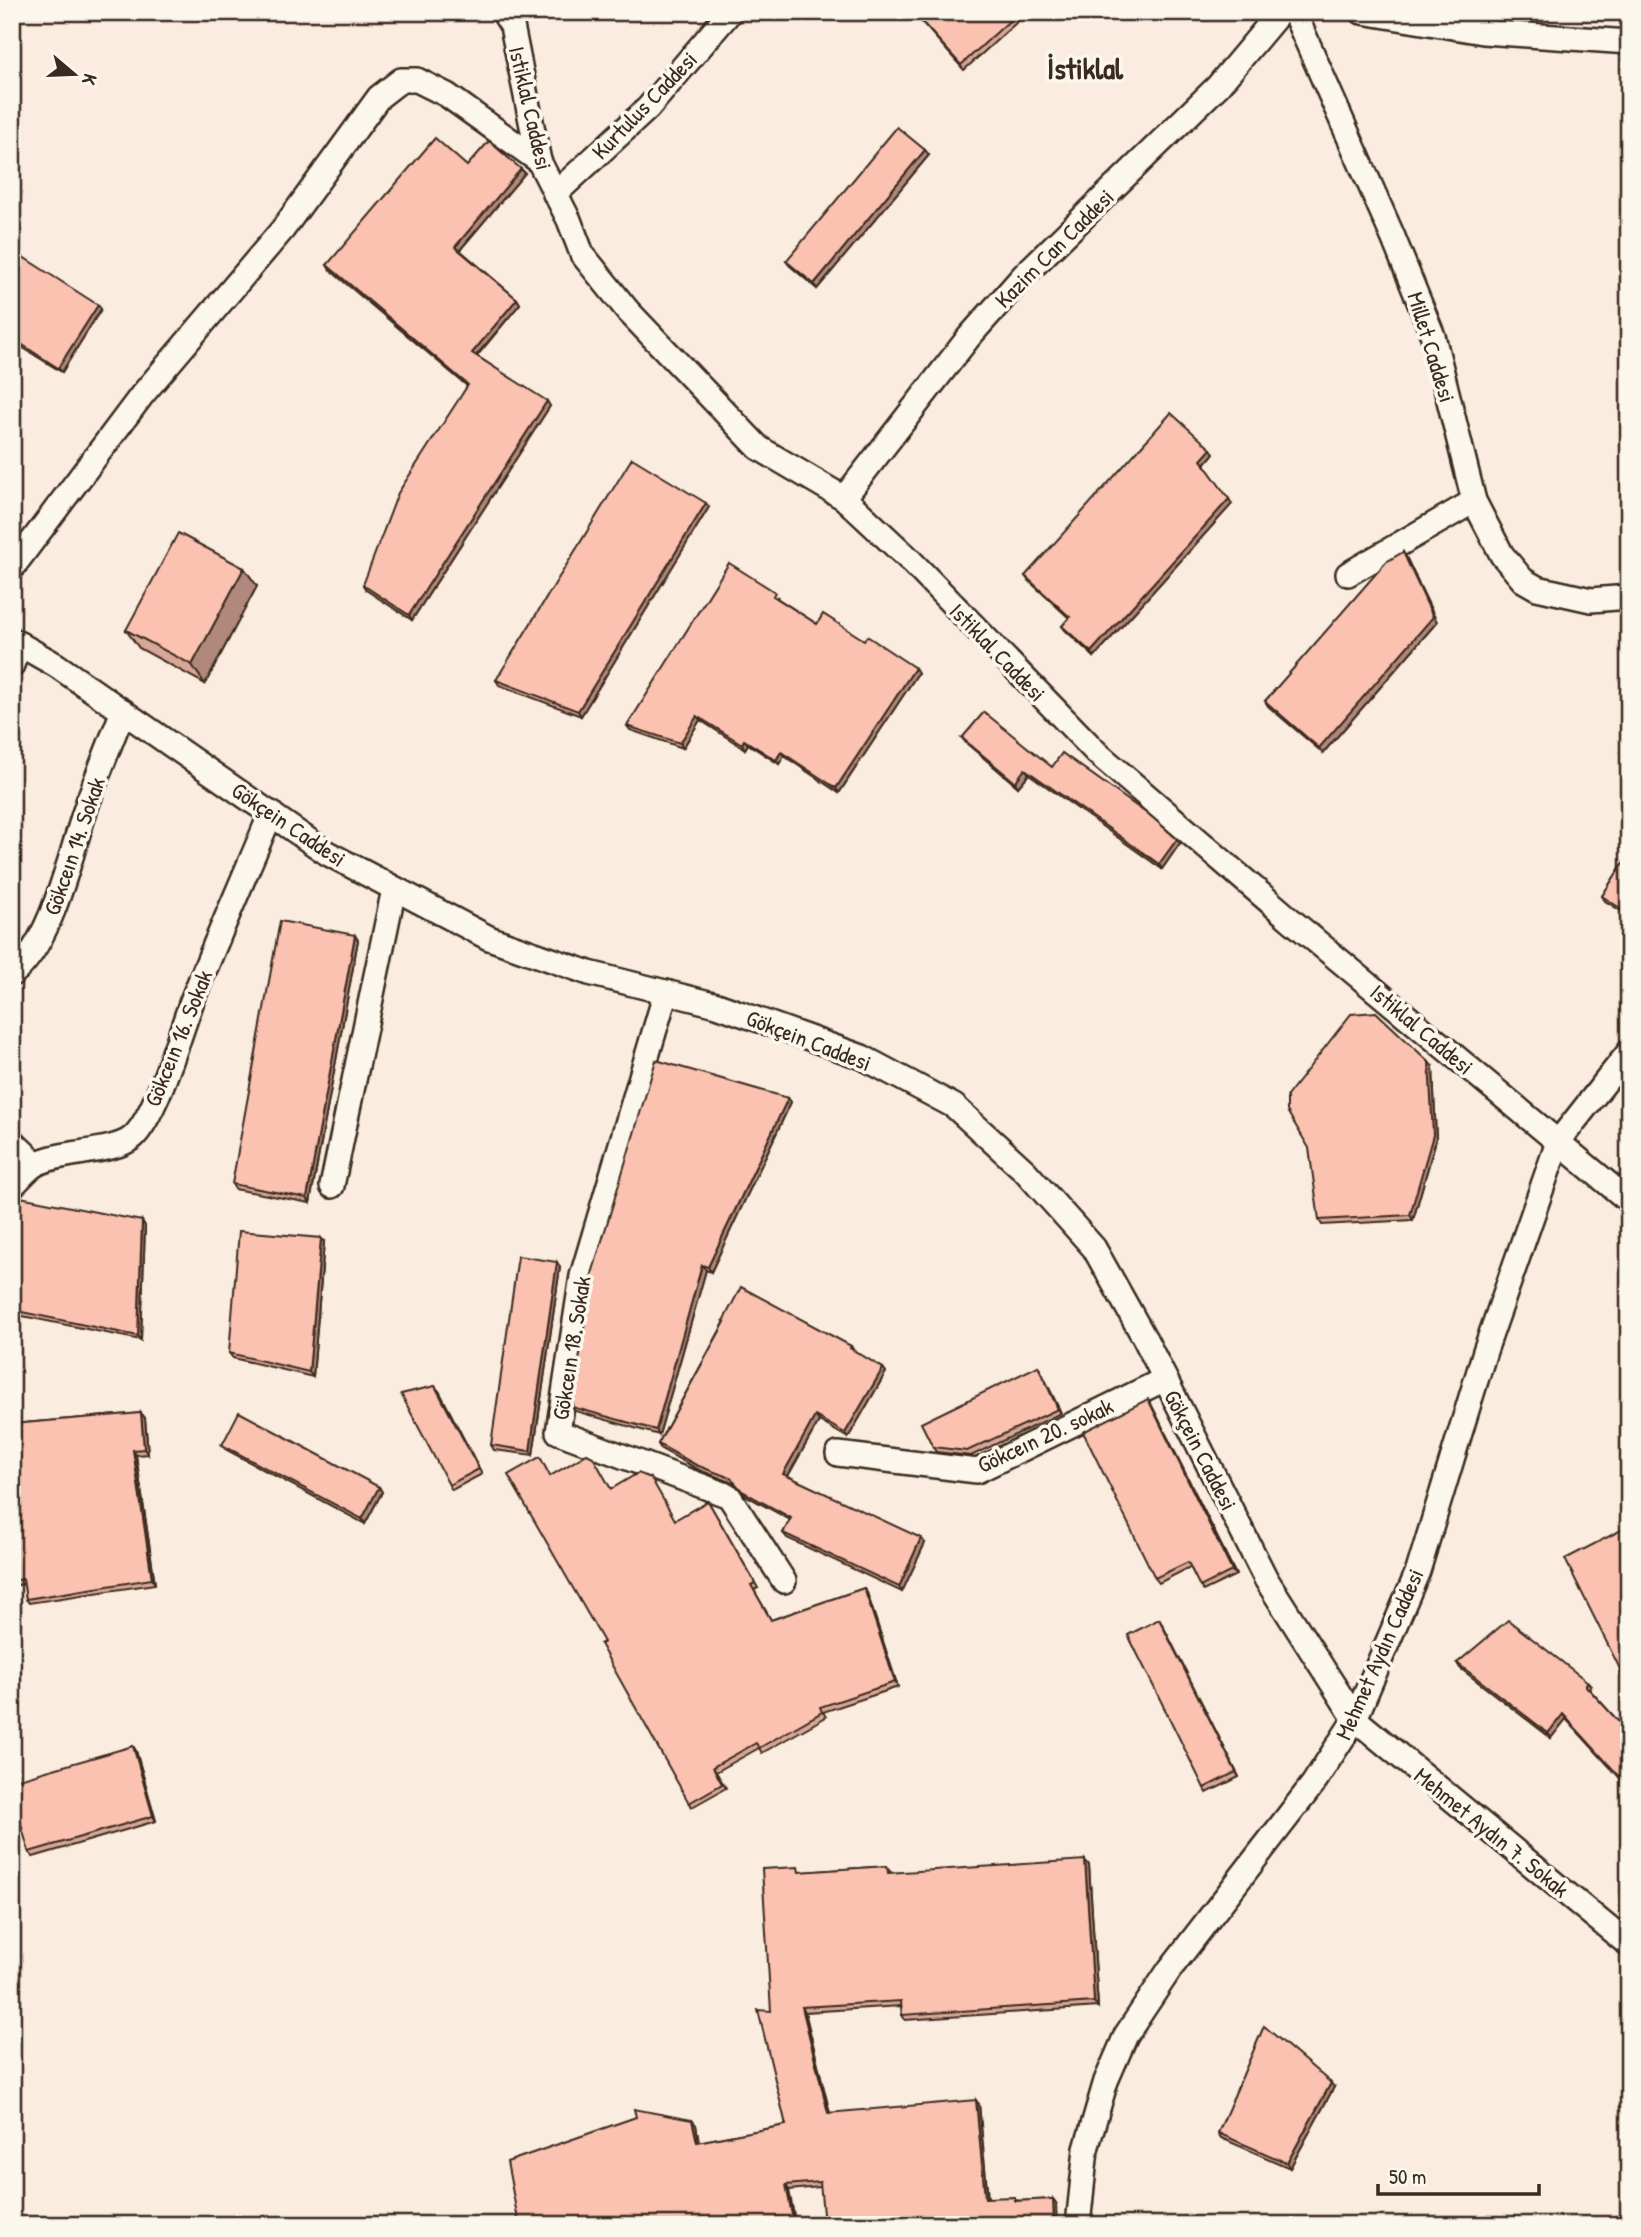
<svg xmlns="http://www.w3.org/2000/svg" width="1641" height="2237" viewBox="0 0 1641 2237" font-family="'Patrick Hand',sans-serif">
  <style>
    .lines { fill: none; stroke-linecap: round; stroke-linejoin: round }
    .minor-casing { stroke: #3b2a1e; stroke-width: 28 }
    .minor { stroke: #fbf7ec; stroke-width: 23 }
    .wall { fill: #d8a798; stroke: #3b2a1e; stroke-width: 2 }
    .shaded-wall { fill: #b0887c; stroke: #3b2a1e; stroke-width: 2 }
    .building { fill: #fbc2b1; stroke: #3b2a1e; stroke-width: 2 }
    .labels { text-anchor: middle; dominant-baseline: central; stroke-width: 7; stroke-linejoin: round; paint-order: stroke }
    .street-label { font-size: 23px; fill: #3b2a1e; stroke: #fbf7ec }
    .district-label { font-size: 30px; font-weight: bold; fill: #3b2a1e; stroke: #fbf7ec }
  </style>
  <rect width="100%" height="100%" fill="#fbece0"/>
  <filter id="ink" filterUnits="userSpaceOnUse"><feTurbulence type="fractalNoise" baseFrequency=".0143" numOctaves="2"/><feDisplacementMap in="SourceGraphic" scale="14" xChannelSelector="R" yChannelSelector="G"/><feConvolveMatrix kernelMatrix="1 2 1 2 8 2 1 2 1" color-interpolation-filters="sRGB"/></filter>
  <g filter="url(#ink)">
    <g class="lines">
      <defs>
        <g id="minor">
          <polyline points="503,12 512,26 539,161 569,220 582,254 628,311 759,448 844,498 907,557 1097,753 1292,921 1629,1201"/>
          <polyline points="1294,12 1393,237 1433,336 1474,501 1502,555 1523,580 1537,588 1591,600 1629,597"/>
          <polyline points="1362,12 1483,32 1629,42"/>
          <polyline points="555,194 648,108 730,12"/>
          <polyline points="844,498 969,337 1023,276 1218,86 1280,12"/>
          <polyline points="12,568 142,395 283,229 379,97 401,80 417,80 447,95 539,161"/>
          <polyline points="1348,574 1474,501"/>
          <polyline points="12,640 56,665 327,853 489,938 589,973 717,1005 862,1057 954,1106 1025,1171 1094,1248 1145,1339 1266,1579 1355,1719 1629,1945"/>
          <polyline points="12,665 20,644"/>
          <path d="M12 974C53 943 71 850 88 802 99 771 111 741 123 711"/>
          <polyline points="666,992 582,1276 558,1432 729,1496 784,1581"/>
          <polyline points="12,1141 36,1164"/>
          <path d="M12 1186C20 1179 27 1169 36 1164 62 1150 114 1154 133 1137 156 1116 180 1033 192 1001 217 938 245 876 271 813"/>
          <polyline points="332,1186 394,889"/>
          <polyline points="838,1454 977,1471 1165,1379"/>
          <polyline points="1078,2225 1086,2149 1106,2081 1126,2035 1170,1969 1313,1784 1355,1719 1418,1571 1485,1351 1558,1142 1629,1052"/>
        </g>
      </defs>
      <use href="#minor" class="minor-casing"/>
      <use href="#minor" class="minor"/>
    </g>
    <g class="wall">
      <polygon points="913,12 1028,12 964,70"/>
      <polygon points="925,150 929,155 817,289 789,265 786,261"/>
      <polygon points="467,166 521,169 525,173 460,250 517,299 520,304 477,356 550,406 412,620 366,590 363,585 467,386 330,270 327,265"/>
      <polygon points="12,250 101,309 62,372 12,341"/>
      <polygon points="1214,453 1204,465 1232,504 1094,657 1065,630 1062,626 1069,618 1028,580 1025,576"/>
      <polygon points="709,507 581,716 499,685 496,680"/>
      <polygon points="1403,552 1406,557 1437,622 1323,753 1268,706 1265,701"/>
      <polygon points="244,568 257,586 205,684 139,648 126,630"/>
      <polygon points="778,596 777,598 817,624 864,640 915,668 918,673 839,793 784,756 779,764 748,744 745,749 700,720 683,748 630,730 627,726"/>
      <polygon points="962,738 1052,767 1180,843 1162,869 1029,774 1018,787 966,743"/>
      <polygon points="1629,854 1629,916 1605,901 1602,896"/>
      <polygon points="358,940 310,1203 235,1189 232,1184"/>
      <polygon points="1433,1067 1436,1140 1413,1220 1322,1225 1319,1220"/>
      <polygon points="788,1098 791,1102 711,1272 706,1270 659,1435 575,1411 572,1407"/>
      <polygon points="12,1208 142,1221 145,1226 141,1340 12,1314"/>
      <polygon points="324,1242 313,1377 233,1358 229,1353"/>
      <polygon points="560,1267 533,1455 494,1450 491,1445"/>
      <polygon points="723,1321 851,1346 854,1351 883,1368 886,1372 848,1438 819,1421 788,1476 925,1543 902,1592 787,1538 783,1533 790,1520 745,1495 734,1483 699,1470 661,1449 658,1444 724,1323"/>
      <polygon points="1038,1366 1061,1413 971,1456 936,1452 933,1447"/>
      <polygon points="439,1391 482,1474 452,1490 449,1485"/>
      <polygon points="1151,1404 1236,1575 1203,1591 1190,1567 1159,1583 1155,1578"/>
      <polygon points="141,1413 145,1418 148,1454 136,1455 155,1584 29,1603 26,1599 24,1584 12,1586 12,1424"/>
      <polygon points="222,1445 379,1487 382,1492 365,1524 225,1449"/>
      <polygon points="551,1475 612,1488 675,1520 708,1501 758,1588 754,1590 771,1620 864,1588 867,1593 898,1687 823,1712 826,1717 762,1753 759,1748 716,1772 726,1788 692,1807 604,1642"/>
      <polygon points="1629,1530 1629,1676 1626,1678 1622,1673"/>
      <polygon points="1162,1624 1239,1777 1207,1793 1204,1788"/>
      <polygon points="1457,1663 1588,1682 1591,1686 1589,1689 1629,1733 1629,1788 1566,1719 1551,1738 1460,1668"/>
      <polygon points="133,1746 136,1751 156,1821 33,1857 29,1852"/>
      <polygon points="1089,1865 1098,2007 905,2020 902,2015 901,2006 805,2012 830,2113 979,2104 988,2198 1018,2201 1053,2199 1056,2203 820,2187 789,2190 519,2225 692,2120 696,2125 699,2142 786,2125 771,2011 802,1871 802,1872 887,1866 891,1873"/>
      <polygon points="1334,2087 1290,2168 1221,2138 1218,2133"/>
    </g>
    <g class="shaded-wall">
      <polygon points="925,150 929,155 817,289 814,284"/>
      <polygon points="521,169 525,173 459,251 455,247"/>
      <polygon points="517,299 520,304 475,357 472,353"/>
      <polygon points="98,305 101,309 62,372 58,368"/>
      <polygon points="547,401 550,406 412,620 409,615"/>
      <polygon points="1211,449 1214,453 1204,465 1201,460"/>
      <polygon points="1229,499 1232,504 1094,657 1091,652"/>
      <polygon points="706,503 709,507 581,716 578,711"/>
      <polygon points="1403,552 1406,557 1437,622 1323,753 1319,748"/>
      <polygon points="244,568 257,586 205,684 192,665"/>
      <polygon points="915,668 918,673 839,793 836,788"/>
      <polygon points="697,716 700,720 683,748 680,743"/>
      <polygon points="744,740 748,744 745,749 742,744"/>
      <polygon points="781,752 784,756 779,764 776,760"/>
      <polygon points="1025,769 1029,774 1018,787 1015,782"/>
      <polygon points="1177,839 1180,843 1162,869 1159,864"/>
      <polygon points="355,935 358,940 310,1203 307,1198"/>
      <polygon points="1429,1062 1433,1067 1436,1140 1413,1220 1410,1215"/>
      <polygon points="788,1098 791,1102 711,1272 708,1267"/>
      <polygon points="142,1221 145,1226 141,1340 138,1336"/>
      <polygon points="321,1238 324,1242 313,1377 309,1372"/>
      <polygon points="557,1262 560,1267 533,1455 530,1451"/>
      <polygon points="702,1265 706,1270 659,1435 656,1430"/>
      <polygon points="1038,1366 1041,1371 1061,1413 1058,1409"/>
      <polygon points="883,1368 886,1372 848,1438 845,1433"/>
      <polygon points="435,1386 439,1391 482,1474 479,1469"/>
      <polygon points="1148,1399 1151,1404 1236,1575 1232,1571"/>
      <polygon points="141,1413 145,1418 148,1454 144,1449"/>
      <polygon points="815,1416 819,1421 786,1479 783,1474"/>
      <polygon points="133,1450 136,1455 155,1584 152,1579"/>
      <polygon points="379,1487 382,1492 365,1524 362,1519"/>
      <polygon points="921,1538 925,1543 902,1592 899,1587"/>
      <polygon points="864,1588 867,1593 898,1687 895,1682"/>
      <polygon points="1159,1619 1162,1624 1239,1777 1236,1772"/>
      <polygon points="1588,1682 1591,1686 1588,1690 1585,1685"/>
      <polygon points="1563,1714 1566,1719 1551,1738 1548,1733"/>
      <polygon points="133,1746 136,1751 156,1821 153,1816"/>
      <polygon points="1085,1860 1089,1865 1098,2007 1094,2002"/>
      <polygon points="802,2007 805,2012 831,2118 828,2113"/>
      <polygon points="1331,2083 1334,2087 1290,2168 1287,2163"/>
      <polygon points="976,2100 979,2104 988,2203 985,2198"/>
      <polygon points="692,2120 696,2125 700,2147 697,2142"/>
      <polygon points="786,2185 789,2190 796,2225 794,2225"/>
      <polygon points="1053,2199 1056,2203 1057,2225 1054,2225"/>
    </g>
    <g class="building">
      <polygon points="913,12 1019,12 961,65"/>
      <polygon points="897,127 925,150 814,284 786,261"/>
      <polygon points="435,138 467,166 489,141 521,169 455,247 517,299 472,353 547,401 409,615 363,585 398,493 468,385 327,265"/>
      <polygon points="12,250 98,305 58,368 12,338"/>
      <polygon points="1171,413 1211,449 1201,460 1229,499 1091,652 1062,626 1070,617 1025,576"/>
      <polygon points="632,458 706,503 578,711 496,680"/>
      <polygon points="178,533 244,568 192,665 126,630"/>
      <polygon points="1403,552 1433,617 1319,748 1265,701 1386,562"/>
      <polygon points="729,563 775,592 773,596 817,624 823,614 864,640 867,636 915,668 836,788 781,752 776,760 744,740 742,744 697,716 680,743 627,726"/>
      <polygon points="984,712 1052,767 1062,753 1153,818 1177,839 1159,864 1025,769 1015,782 962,738"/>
      <polygon points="1629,854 1629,914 1602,896"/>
      <polygon points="280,921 355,935 307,1198 232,1184"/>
      <polygon points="1376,1012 1429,1062 1433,1135 1410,1215 1319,1220 1309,1148 1287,1111 1287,1096 1351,1014"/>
      <polygon points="656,1060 788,1098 708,1267 702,1265 656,1430 572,1407 592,1274"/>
      <polygon points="20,1197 142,1221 138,1336 12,1310 12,1208"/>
      <polygon points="239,1231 321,1238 309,1372 229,1353"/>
      <polygon points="518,1256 557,1262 530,1451 491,1445"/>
      <polygon points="741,1287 851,1346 850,1348 883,1368 845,1433 815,1416 783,1474 921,1538 899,1587 783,1533 791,1518 742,1491 731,1478 696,1465 658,1444 725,1322 723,1321"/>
      <polygon points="1038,1366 1058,1409 967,1451 933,1447 921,1423"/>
      <polygon points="435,1386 479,1469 449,1485 401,1394"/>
      <polygon points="1148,1399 1232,1571 1200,1587 1188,1562 1155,1578 1083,1432"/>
      <polygon points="239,1412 379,1487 362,1519 222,1445"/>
      <polygon points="141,1413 144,1449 133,1450 152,1579 26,1599 23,1579 12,1581 12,1424"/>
      <polygon points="587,1454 593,1457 611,1489 638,1473 651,1478 675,1520 708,1501 755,1583 751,1585 771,1620 864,1588 895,1682 820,1707 822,1712 759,1748 756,1743 713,1767 722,1784 689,1803 600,1644 604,1642 508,1475 540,1457 550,1476"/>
      <polygon points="1627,1527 1629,1531 1629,1670 1622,1673 1565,1559"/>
      <polygon points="1159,1619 1236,1772 1204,1788 1128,1635"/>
      <polygon points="1508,1620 1588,1682 1585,1685 1629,1733 1629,1787 1563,1714 1548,1733 1457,1663"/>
      <polygon points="133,1746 153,1816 29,1852 12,1793 12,1781"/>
      <polygon points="1085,1860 1094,2002 902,2015 901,2001 802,2007 828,2113 976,2100 985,2198 1015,2197 1015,2201 1053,2199 1054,2225 824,2225 820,2182 786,2185 794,2225 519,2225 507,2162 636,2117 634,2109 692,2120 697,2142 786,2125 758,2010 771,2011 762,1869 798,1867 799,1872 887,1866 888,1873"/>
      <polygon points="1264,2026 1331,2083 1287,2163 1218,2133"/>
    </g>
  </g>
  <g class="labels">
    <g class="street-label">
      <text transform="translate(644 105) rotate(-46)">Kurtulus Caddesi</text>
      <text transform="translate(531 108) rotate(77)">Istiklal Caddesi</text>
      <text transform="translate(1054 248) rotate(-45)">Kazim Can Caddesi</text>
      <text transform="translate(1432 347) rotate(73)">Millet Caddesi</text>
      <text transform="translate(998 652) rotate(46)">Istiklal Caddesi</text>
      <text transform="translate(289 824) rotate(34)">Gökçein Caddesi</text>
      <text transform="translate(74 846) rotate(-71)">Gökceın 14. Sokak</text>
      <text transform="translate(1422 1029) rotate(40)">Istiklal Caddesi</text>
      <text transform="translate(178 1038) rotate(-68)">Gökceın 16. Sokak</text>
      <text transform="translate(809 1040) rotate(21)">Gökçein Caddesi</text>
      <text transform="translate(571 1348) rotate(-81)">Gökceın 18. Sokak</text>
      <text transform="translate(1045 1435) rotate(-25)">Gökceın 20. sokak</text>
      <text transform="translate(1201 1450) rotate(63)">Gökçein Caddesi</text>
      <text transform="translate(1379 1654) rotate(-66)">Mehmet Aydın Caddesi</text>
      <text transform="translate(1492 1832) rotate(39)">Mehmet Aydın 7. Sokak</text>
    </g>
    <g class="district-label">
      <text x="1085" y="68">İstiklal</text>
    </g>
  </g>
  <rect width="1641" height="2237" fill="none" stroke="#fbf7ec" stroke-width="42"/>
  <rect x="21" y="21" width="1599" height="2195" fill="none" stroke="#3b2a1e" stroke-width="2.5" filter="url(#ink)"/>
  <g transform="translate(74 74) rotate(109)" stroke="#fbf7ec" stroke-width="5" paint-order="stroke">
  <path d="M0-5L12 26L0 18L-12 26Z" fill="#3b2a1e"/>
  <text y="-10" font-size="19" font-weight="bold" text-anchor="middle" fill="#3b2a1e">K</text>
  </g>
  <path d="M1378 2184v10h161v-10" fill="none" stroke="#3b2a1e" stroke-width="3.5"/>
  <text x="1389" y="2184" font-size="21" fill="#3b2a1e" stroke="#fbf7ec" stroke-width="5" paint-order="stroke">50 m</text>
</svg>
